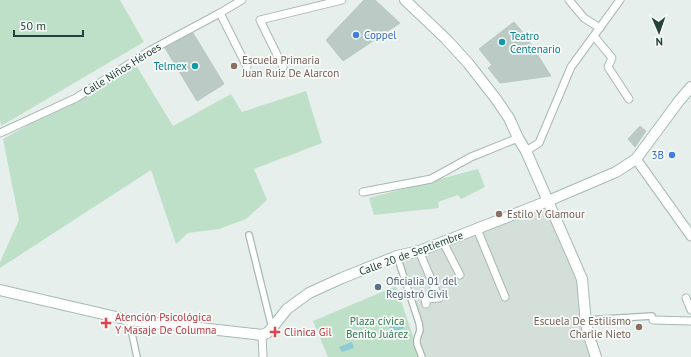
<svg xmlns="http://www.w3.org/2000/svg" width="691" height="357" viewBox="0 0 691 357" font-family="'PT Sans',sans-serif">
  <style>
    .built { fill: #d4dfda }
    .green { fill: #bfe0c8 }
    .water { fill: #8ec9d4 }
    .building { fill: #bbcac4; stroke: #b8c9c2 }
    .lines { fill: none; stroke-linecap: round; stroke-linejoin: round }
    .pedestrian-casing { stroke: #a8b8b2; stroke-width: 8 }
    .minor-casing { stroke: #a8b8b2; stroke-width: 9 }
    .tertiary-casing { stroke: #a8b8b2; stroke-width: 11 }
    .secondary-casing { stroke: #a4bbb3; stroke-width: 12 }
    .pedestrian { stroke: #fff; stroke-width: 5.5 }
    .minor { stroke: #fff; stroke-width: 7 }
    .tertiary { stroke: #fff; stroke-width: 9 }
    .secondary { stroke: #fff; stroke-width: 10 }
    .shop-dot { fill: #3f7fe0; stroke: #f7fbf9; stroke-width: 1.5 }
    .culture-dot { fill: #0f9aa8; stroke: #f7fbf9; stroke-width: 1.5 }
    .education-dot { fill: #8d6e63; stroke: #f7fbf9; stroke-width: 1.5 }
    .service-dot { fill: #5c6f8a; stroke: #f7fbf9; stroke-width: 1.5 }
    .health-dot { fill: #e0444e; stroke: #f7fbf9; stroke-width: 1.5 }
    .labels { text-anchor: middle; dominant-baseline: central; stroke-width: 3.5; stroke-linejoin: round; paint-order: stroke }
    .shop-label { font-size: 11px; fill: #366cbe; stroke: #f7fbf9; text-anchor: start }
    .culture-label { font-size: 11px; fill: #0d838f; stroke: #f7fbf9; text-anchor: start }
    .education-label { font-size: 11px; fill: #785e54; stroke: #f7fbf9; text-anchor: start }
    .street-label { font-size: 11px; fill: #24423a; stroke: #f7fbf9 }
    .service-label { font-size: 11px; fill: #4e5e75; stroke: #f7fbf9; text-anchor: start }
    .health-label { font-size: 11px; fill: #be3a42; stroke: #f7fbf9; text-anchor: start }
    .park-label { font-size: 11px; fill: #2d7a4b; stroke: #f7fbf9 }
  </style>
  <rect width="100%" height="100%" fill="#e6efeb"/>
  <polygon class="built" points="547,201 575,264 596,357 423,357 417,342 420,330 397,256"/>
  <g class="green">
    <polygon points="0,0 120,0 144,42 1,126 0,119"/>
    <polygon points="136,65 173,126 231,94 242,112 306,91 322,143 254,169 267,200 246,219 219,229 188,233 176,244 151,170 0,268 0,262 19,220 3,139"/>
    <polygon points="478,169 485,187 461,199 458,195 438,202 439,208 374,215 369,198"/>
    <polygon points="396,286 420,357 328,357 313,321"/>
  </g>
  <g class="water">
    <polygon points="402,322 404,328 392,333 389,327"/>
    <polygon points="352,342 354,348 342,352 339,347"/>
  </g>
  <g class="building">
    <polygon points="364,0 375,0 400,23 343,61 326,40"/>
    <polygon points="514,22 525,35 551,76 500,83 488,68 492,65 479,49"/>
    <polygon points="193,33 224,84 197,101 165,48"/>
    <polygon points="640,126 646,131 635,147 628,139"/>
  </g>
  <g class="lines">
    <defs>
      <g id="pedestrian">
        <polyline points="249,235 272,328"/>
        <polyline points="397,256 419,323 420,330 417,339 417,344 422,357"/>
        <polyline points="129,320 137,357"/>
        <polyline points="586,320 652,316 653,320"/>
      </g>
      <g id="minor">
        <polyline points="569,0 584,18 600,28"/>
        <polyline points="220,13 247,67"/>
        <polyline points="594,36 612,58 608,67 629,99"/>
        <polyline points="283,67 260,20 342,0"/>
        <polyline points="0,133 76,98 151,50 220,13 242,0"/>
        <polyline points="526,151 539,143 571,67 620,0"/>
        <polyline points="363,192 421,181 431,179 471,157 518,138"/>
        <polyline points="477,229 505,297"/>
        <polyline points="443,242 460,275"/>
        <polyline points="419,251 439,298 425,299 426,304"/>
        <polyline points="686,298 691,310"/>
        <polyline points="653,320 691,321"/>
        <polyline points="262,335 263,357"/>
      </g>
      <polyline id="tertiary" points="636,159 691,236"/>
      <g id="secondary">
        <polyline points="405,0 446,39 468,63 496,99 509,118 518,138 526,151 576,265 582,279 586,324 591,342 596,357"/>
        <polyline points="0,290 129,320 262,335 267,333 272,328 287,309 309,293 342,278 397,256 419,251 443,242 548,201 616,172 636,159 679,101 691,87"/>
      </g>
    </defs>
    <use href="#pedestrian" class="pedestrian-casing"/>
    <use href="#minor" class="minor-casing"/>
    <use href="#tertiary" class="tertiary-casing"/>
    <use href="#secondary" class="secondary-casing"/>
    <use href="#pedestrian" class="pedestrian"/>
    <use href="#minor" class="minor"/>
    <use href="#tertiary" class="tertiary"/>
    <use href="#secondary" class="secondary"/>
  </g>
  <g class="shop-dot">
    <circle cx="356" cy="35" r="4"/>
    <circle cx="672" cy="155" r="4"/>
  </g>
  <g class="culture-dot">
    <circle cx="502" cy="42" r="4"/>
    <circle cx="195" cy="66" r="4"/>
  </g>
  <g class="education-dot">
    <circle cx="234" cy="66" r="4"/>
    <circle cx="499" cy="214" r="4"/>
    <circle cx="639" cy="327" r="4"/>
  </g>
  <circle class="service-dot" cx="378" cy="287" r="4"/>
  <g class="health-dot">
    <path d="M104 317h4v4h4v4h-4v4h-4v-4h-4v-4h4z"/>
    <path d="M273 326h4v4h4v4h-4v4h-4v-4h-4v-4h4z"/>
  </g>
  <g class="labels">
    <g class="shop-label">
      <text x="364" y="35">Coppel</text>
      <text x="664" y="155" text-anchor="end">3B</text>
    </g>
    <g class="culture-label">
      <text x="510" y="36">Teatro<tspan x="510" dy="13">Centenario</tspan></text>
      <text x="187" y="66" text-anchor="end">Telmex</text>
    </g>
    <g class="education-label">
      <text x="242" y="60">Escuela Primaria<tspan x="242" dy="13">Juan Ruiz De Alarcon</tspan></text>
      <text x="507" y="214">Estilo Y Glamour</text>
      <text x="631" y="321" text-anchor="end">Escuela De Estilismo<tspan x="631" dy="13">Charlie Nieto</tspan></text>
    </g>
    <g class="street-label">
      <text transform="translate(122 69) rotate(-32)">Calle Niños Héroes</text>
      <text transform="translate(411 253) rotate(-20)">Calle 20 de Septiembre</text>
    </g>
    <g class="service-label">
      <text x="386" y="281">Oficialia 01 del<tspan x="386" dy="13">Registró Civil</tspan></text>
    </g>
    <g class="health-label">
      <text x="115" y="317">Atención Psicológica<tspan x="115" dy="13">Y Masaje De Columna</tspan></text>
      <text x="284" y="332">Clinica Gil</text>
    </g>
    <g class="park-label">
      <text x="377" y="321">Plaza cívica<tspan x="377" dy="13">Benito Juárez</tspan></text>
    </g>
  </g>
  <g transform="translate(659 32) rotate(178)" stroke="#f7fbf9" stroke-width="3" paint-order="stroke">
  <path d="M0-3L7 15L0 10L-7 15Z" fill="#24423a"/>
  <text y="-6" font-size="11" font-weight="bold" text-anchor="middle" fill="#24423a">N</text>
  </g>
  <path d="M14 30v6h69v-6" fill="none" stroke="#24423a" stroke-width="2"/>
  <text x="20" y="30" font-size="12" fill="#24423a" stroke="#f7fbf9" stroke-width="3" paint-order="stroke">50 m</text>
</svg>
